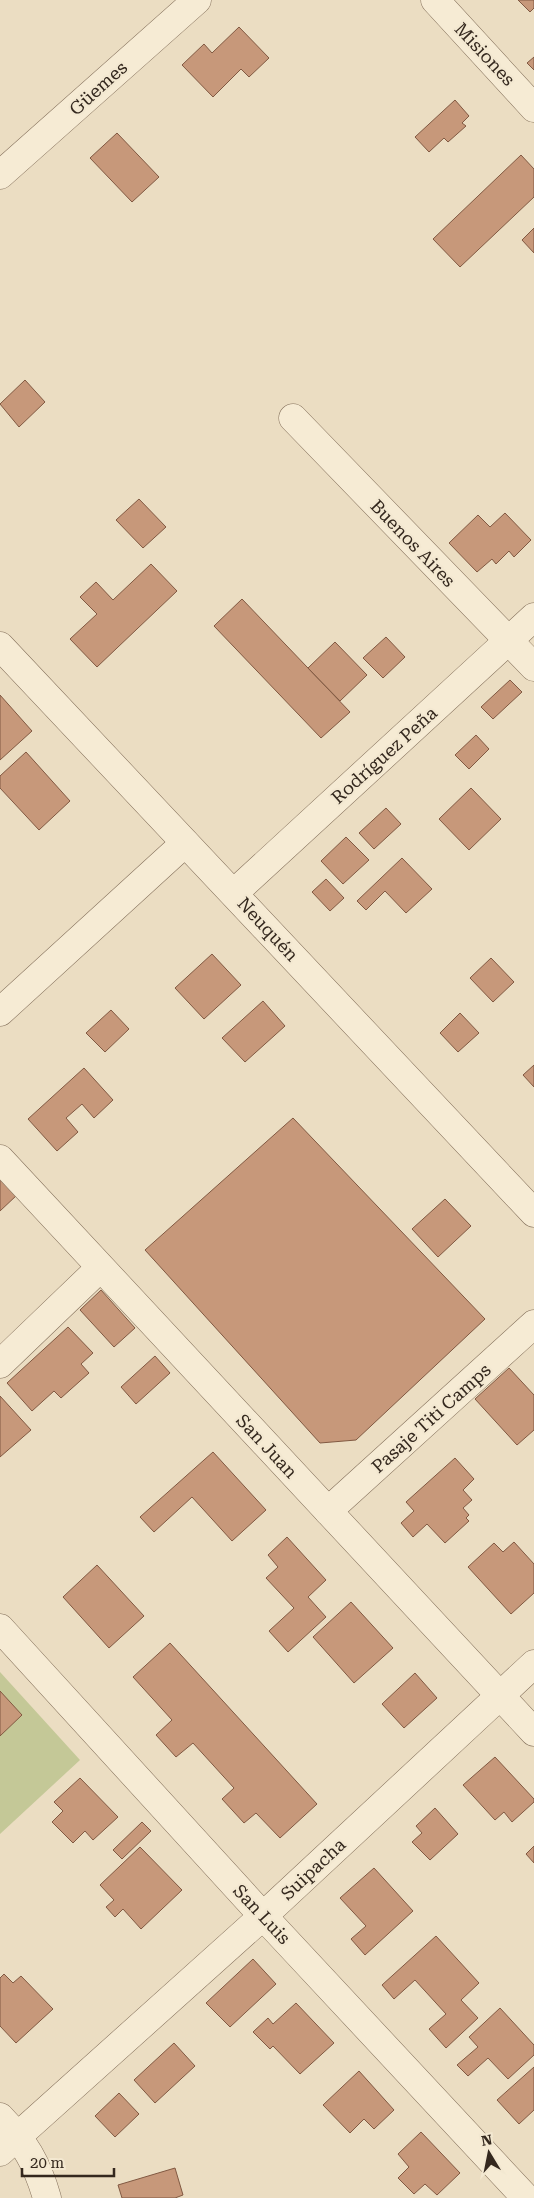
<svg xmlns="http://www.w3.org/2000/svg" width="534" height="2198" viewBox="0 0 534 2198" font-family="'Roboto Serif',serif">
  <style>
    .green { fill: #c4c897 }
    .building { fill: #c7987a; stroke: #815942 }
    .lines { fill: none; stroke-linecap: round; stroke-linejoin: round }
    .minor-casing { stroke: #836f5a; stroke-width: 29 }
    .tertiary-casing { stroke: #836f5a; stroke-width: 29 }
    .minor { stroke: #f6ebd4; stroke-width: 28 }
    .tertiary { stroke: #f6ebd4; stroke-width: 28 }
    .labels { text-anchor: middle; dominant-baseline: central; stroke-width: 4.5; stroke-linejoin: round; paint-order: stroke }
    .street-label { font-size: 18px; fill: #34281e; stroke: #f3e8d1 }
  </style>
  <rect width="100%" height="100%" fill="#ebddc2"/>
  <polygon class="green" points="0,1672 80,1760 0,1834"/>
  <g class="building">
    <polygon points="518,0 534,0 534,8 530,12"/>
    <polygon points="239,27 269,58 249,77 241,69 213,97 182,65 204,44 212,53"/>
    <polygon points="534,57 534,70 527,63"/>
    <polygon points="455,100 469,116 462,123 466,126 448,142 444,138 429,152 415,137"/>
    <polygon points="117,133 159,177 132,202 90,158"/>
    <polygon points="521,155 534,169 534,197 460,267 433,239"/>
    <polygon points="534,228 534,253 522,240"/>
    <polygon points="25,380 45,402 19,427 0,404"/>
    <polygon points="139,499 166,527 143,548 116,520"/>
    <polygon points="505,513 531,540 514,557 509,551 496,564 492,559 477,572 449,543 478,515 490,527"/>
    <polygon points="151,564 177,591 97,667 70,639 97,614 80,597 96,582 113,600"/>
    <polygon points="242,599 350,712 321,738 214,626"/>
    <polygon points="386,637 405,657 383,678 363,658"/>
    <polygon points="335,642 367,675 340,701 308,668"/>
    <polygon points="510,680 522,692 493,719 481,707"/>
    <polygon points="0,695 32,731 0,760"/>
    <polygon points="476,735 489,749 469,769 455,755"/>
    <polygon points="26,752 70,801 39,830 0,788 0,776"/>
    <polygon points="471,788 501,819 469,850 439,819"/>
    <polygon points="386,808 401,824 374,849 359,833"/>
    <polygon points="346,837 369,860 343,884 321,861"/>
    <polygon points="402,858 432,889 406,913 385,891 366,910 357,901"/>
    <polygon points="326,879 344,898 330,911 312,892"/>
    <polygon points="212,954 241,985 204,1019 175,988"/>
    <polygon points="491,958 514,982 493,1002 470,978"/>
    <polygon points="263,1001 285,1026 245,1062 222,1038"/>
    <polygon points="111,1010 129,1029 105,1052 86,1033"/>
    <polygon points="460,1013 479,1033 458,1052 440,1033"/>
    <polygon points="534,1065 534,1087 523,1075"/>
    <polygon points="84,1068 113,1100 94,1118 82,1104 66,1118 78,1132 57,1151 28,1119"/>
    <polygon points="293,1118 485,1319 356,1440 320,1443 145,1250"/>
    <polygon points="0,1176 17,1195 0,1211"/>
    <polygon points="445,1199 471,1226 438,1257 412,1229"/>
    <polygon points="101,1290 135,1328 114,1347 80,1310"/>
    <polygon points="68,1327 93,1353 81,1364 89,1373 61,1398 54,1391 32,1411 7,1383"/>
    <polygon points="155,1356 170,1373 136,1404 121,1387"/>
    <polygon points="509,1368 534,1395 534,1430 517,1445 475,1399"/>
    <polygon points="0,1396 31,1430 0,1457"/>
    <polygon points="213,1452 266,1510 232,1541 192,1497 154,1532 140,1517"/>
    <polygon points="455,1458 474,1479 463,1490 472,1500 463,1508 469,1515 466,1518 469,1521 445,1543 427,1524 413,1537 401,1523 414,1511 406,1502"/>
    <polygon points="287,1537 326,1580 308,1597 326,1617 288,1652 269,1631 294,1608 266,1578 278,1567 268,1555"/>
    <polygon points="514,1542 534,1564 534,1593 511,1614 468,1567 494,1543 503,1552"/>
    <polygon points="97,1565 144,1616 109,1648 63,1597"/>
    <polygon points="351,1602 393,1648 354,1683 313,1637"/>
    <polygon points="170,1643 317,1804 280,1838 256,1813 244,1823 222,1799 234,1788 193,1743 176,1757 156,1735 172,1720 133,1677"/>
    <polygon points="415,1673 437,1698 404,1728 382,1704"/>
    <polygon points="0,1691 22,1715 0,1736"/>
    <polygon points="495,1757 534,1799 534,1802 512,1822 504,1812 495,1820 463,1785"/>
    <polygon points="80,1778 118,1817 93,1840 85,1831 73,1843 52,1822 63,1811 54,1802"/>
    <polygon points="435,1808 458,1834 430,1860 412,1842 422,1833 416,1826"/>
    <polygon points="142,1822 151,1831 122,1859 113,1850"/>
    <polygon points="534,1846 534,1863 526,1854"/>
    <polygon points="140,1847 182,1890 141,1929 123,1909 115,1917 106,1907 114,1900 100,1885"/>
    <polygon points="374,1868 413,1911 365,1955 351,1939 366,1926 340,1898"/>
    <polygon points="436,1936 479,1983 461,2000 478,2018 446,2048 429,2029 446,2014 415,1980 394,1999 382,1985"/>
    <polygon points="253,1959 276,1984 230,2027 206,2003"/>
    <polygon points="4,1974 13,1983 21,1976 53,2009 16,2043 0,2026 0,1978"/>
    <polygon points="296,2003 334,2043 300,2074 273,2046 270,2049 253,2032 268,2018 273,2024"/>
    <polygon points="500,2008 534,2045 534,2055 508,2079 488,2058 468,2076 457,2065 478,2047 469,2037"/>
    <polygon points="174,2043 195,2066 155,2103 134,2080"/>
    <polygon points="534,2067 534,2110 519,2124 497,2100"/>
    <polygon points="359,2071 394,2110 374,2129 364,2119 350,2133 323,2105"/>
    <polygon points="119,2093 139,2114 115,2137 95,2116"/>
    <polygon points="421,2132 460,2173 437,2195 425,2184 414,2194 398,2178 409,2167 398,2154"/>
    <polygon points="175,2168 183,2195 175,2198 122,2198 118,2185"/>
  </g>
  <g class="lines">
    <defs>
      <g id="minor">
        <polyline points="435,0 534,108"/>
        <polyline points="293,418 534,667"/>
        <polyline points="234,893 534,617"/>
        <polyline points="0,1012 185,843"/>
        <polyline points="0,1159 534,1732"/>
        <polyline points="0,1364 100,1268"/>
        <polyline points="328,1511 534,1324"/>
        <polyline points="0,1628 263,1916 526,2198"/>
        <path d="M0 2117C25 2143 37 2163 47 2198"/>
        <polyline points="0,2152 263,1916 534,1664"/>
      </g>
      <g id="tertiary">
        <polyline points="0,175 197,0"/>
        <polyline points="0,646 534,1213"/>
      </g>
    </defs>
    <use href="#minor" class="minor-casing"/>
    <use href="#tertiary" class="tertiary-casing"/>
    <use href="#minor" class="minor"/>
    <use href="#tertiary" class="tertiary"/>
  </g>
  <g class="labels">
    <g class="street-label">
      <text transform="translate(485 54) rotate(47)">Misiones</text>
      <text transform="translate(98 88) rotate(-42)">Güemes</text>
      <text transform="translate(413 543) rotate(46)">Buenos Aires</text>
      <text transform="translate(384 755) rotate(-42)">Rodríguez Peña</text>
      <text transform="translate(268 929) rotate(47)">Neuquén</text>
      <text transform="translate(431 1418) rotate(-42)">Pasaje Titi Camps</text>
      <text transform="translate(267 1446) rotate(47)">San Juan</text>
      <text transform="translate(313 1869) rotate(-43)">Suipacha</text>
      <text transform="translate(262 1914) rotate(47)">San Luis</text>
    </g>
  </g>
  <g transform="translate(489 2153) rotate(350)" stroke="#f3e8d1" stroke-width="4" paint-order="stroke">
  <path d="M0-4L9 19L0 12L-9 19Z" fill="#34281e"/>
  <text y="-8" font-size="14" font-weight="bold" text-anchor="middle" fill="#34281e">N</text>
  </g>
  <path d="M22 2168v8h92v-8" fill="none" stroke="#34281e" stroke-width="2.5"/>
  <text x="30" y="2168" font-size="15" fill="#34281e" stroke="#f3e8d1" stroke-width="4" paint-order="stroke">20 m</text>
</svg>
